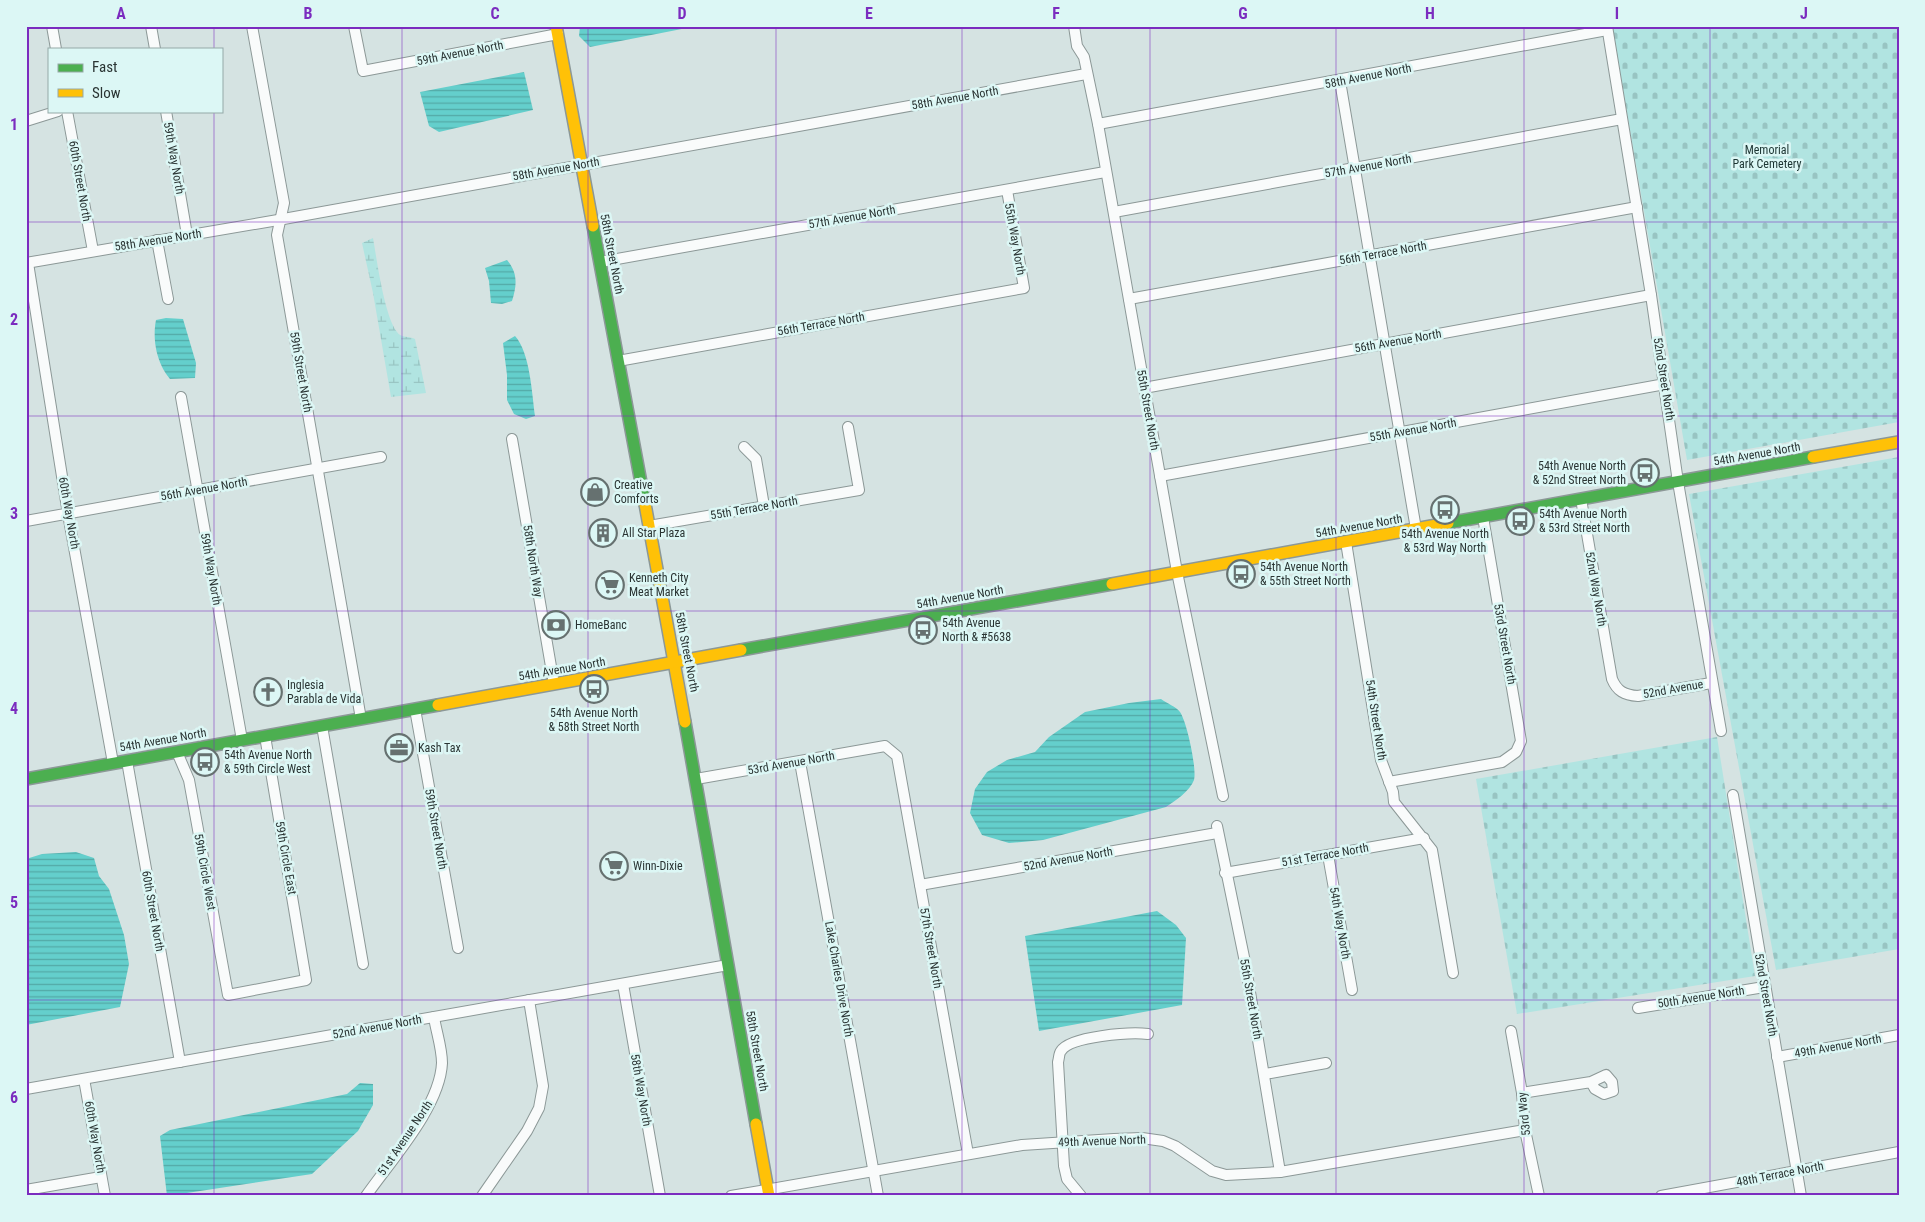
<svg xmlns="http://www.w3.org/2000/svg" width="1925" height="1222" viewBox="0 0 1925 1222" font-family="'Roboto Condensed',sans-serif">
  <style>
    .wetland { fill: url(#wetland-marsh) }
    .cemetery { fill: url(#cemetery-stones) }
    .water { fill: url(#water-rules) }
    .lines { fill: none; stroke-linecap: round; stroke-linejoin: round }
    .street-casing { stroke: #8c9897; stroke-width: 12 }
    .fast-casing { stroke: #8c9897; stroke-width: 14 }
    .slow-casing { stroke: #8c9897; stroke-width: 14 }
    .street { stroke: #f9fbfb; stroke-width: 10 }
    .fast { stroke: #4caf50; stroke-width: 11 }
    .slow { stroke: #ffc107; stroke-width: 11 }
    .grid { fill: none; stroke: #7b2cbf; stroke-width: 1; stroke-opacity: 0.55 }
    .labels { text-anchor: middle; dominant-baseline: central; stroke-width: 5; stroke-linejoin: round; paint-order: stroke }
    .street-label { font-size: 12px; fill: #2a3433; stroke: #dcf7f5 }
    .park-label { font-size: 12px; fill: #1c3432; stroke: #dcf7f5 }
    .poi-label { font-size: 12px; fill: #2a3433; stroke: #dcf7f5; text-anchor: start }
    .neatline { fill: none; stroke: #7b2cbf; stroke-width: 2 }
    .grid-label { font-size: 16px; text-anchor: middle; font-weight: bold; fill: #7b2cbf }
  </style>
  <defs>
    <pattern id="wetland-marsh" width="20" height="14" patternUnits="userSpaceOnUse" patternTransform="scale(1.25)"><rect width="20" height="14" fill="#b1e4e1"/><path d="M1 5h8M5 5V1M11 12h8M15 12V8" fill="none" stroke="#98c4c2"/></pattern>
    <pattern id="cemetery-stones" width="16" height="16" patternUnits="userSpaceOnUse" patternTransform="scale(1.25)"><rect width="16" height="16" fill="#b1e4e1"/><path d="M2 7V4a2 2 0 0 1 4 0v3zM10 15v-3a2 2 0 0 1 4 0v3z" fill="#98c4c2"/></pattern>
    <pattern id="water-rules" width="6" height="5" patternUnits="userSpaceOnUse" patternTransform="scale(1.25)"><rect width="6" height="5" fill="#64cfcc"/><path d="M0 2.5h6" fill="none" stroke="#53a9a6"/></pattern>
  </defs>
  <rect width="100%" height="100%" fill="#d5e3e2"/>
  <path class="wetland" d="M373 238C377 260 384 315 397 332 401 338 409 336 415 339L426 393 391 397 373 293 362 243Z"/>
  <g class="cemetery">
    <polygon points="1612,26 1899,26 1899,422 1687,460"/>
    <polygon points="1899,457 1899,949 1776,970 1689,494"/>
    <polygon points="1717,737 1755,976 1517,1014 1476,779"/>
  </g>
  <g class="water">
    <polygon points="580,26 697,26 590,47 579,36"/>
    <polygon points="788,26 855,26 795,28"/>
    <polygon points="524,72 533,110 439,132 429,126 420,92"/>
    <path d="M507 260C518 273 517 285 512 301L502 304 491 303 489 281 485 268Z"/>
    <path d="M166 318 183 319 196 363 195 378 170 379C157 364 152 340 156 320Z"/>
    <path d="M515 336C530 352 532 394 535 416L526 419 514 414 507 400V375L503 343Z"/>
    <path d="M1161 699C1166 703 1177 707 1180 712 1187 722 1197 769 1194 780 1190 791 1175 801 1166 807L1043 840 1009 843 982 835 970 813 975 789 987 772 1007 760 1035 752 1049 737 1085 712 1129 703Z"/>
    <polygon points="76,852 94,858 99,876 109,889 124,935 129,964 120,1007 26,1025 26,859 42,854"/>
    <polygon points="1157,911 1176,925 1186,938 1182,1005 1039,1031 1025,936"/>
    <polygon points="360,1083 373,1084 373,1105 358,1131 312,1174 167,1196 160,1136 170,1130 347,1094"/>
  </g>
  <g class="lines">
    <defs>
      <g id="street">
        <polyline points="52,26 56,49"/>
        <polyline points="151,26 155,49"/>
        <polyline points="252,26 284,203 277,235 361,719"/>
        <polyline points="354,26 363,71 558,34"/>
        <polyline points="1074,26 1077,46 1084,57 1098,124 1177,572 1223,796"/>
        <polyline points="1607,26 1651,295 1678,482 1721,731"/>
        <polyline points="1340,81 1416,529"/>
        <polyline points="67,111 93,251"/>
        <polyline points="166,111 187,235"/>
        <polyline points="26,121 58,111"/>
        <polyline points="1098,124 1607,30"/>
        <polyline points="1114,212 1622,119"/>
        <polyline points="157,240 168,299"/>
        <polyline points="600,262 1105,172"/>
        <polyline points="26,263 278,220 1086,74"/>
        <polyline points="28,263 68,514 113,763"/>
        <polyline points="1129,299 1637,207"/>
        <polyline points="618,361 1024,288 1007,190"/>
        <polyline points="1144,388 1651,295"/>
        <polyline points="181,397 242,740"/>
        <polyline points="512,439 554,684"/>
        <polyline points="744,447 756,459 764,506"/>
        <polyline points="1160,476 1665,384"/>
        <path d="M1581 499 1612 679C1617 691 1624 695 1638 696L1711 683"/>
        <polyline points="26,521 381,457"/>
        <polyline points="649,526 859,490 848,427"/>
        <polyline points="1346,542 1381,760 1393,792 1394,802 1432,850 1453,973"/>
        <polyline points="415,709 458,948"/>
        <polyline points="322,726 363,964"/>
        <polyline points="177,752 189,780 228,995 306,980 265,736"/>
        <polyline points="127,761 180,1062"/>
        <polyline points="800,762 878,1196"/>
        <polyline points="696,779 885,746 897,756 968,1154"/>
        <polyline points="1389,782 1502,762 1516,752 1521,741 1483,517"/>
        <polyline points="1733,795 1801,1196"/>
        <polyline points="1217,826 1245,962 1280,1172"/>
        <polyline points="1328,855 1352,990"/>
        <polyline points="1225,873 1424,838"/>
        <polyline points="920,885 1217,833"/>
        <polyline points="623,984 660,1196"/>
        <polyline points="1638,1008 1764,987"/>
        <polyline points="1511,1031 1522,1093 1525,1130 1539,1196"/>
        <polyline points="1777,1057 1899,1035"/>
        <polyline points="1265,1074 1326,1063"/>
        <polyline points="84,1079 105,1196"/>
        <polyline points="26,1089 728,965"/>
        <polyline points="1522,1093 1591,1082 1606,1075 1612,1082 1613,1091 1604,1094 1595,1089 1591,1082"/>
        <polyline points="26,1190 101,1177"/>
        <path d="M366 1196C391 1160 440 1107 442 1063 442 1048 436 1031 434 1017"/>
        <polyline points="482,1196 527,1131 539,1108 543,1086 529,1000"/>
        <polyline points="731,1196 1022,1145 1114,1139 1142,1138 1163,1141 1175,1146 1212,1171 1226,1175 1280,1172 1525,1130"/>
        <path d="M1081 1196 1067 1179 1064 1166 1058 1062C1059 1059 1059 1053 1061 1051 1070 1036 1131 1032 1148 1034"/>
        <polyline points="1661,1196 1899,1152"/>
      </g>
      <g id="fast">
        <polyline points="593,226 645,504"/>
        <polyline points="1448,523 1813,457"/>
        <polyline points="741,650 1112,584"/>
        <polyline points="685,722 756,1124"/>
        <polyline points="26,779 438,705"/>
      </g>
      <g id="slow">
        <polyline points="556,26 593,226"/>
        <polyline points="1813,457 1899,442"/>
        <polyline points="645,504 685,722"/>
        <polyline points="1112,584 1448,523"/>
        <polyline points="438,705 741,650"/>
        <polyline points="756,1124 769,1196"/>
      </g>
    </defs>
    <use href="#street" class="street-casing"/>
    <use href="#fast" class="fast-casing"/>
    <use href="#slow" class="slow-casing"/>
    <use href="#street" class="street"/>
    <use href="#fast" class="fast"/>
    <use href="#slow" class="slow"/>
  </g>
  <path class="grid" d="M214 26V49M402 26V1196M588 26V1196M776 26V1196M962 26V1196M1150 26V1196M1336 26V1196M1524 26V1196M1710 26V1196M214 111V1196M26 222H1899M26 416H1899M26 611H1899M26 806H1899M26 1000H1899"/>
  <defs>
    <symbol id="bus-ring" viewBox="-11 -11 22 22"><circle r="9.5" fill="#dcf7f5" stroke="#667170" stroke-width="1.5"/><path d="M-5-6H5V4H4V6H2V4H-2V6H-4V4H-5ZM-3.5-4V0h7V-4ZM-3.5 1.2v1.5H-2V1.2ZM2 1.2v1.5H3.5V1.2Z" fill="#667170"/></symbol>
    <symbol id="shop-ring" viewBox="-11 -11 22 22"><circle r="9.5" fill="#dcf7f5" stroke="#667170" stroke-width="1.5"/><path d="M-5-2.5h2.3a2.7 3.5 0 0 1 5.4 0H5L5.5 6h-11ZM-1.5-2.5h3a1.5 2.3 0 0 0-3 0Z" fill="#667170"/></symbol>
    <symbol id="building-ring" viewBox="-11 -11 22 22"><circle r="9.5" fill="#dcf7f5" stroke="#667170" stroke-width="1.5"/><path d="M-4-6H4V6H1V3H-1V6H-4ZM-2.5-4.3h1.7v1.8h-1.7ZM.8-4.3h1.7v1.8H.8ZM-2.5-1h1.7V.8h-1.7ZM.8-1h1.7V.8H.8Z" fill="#667170"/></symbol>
    <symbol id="supermarket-ring" viewBox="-11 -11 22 22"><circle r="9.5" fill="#dcf7f5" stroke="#667170" stroke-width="1.5"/><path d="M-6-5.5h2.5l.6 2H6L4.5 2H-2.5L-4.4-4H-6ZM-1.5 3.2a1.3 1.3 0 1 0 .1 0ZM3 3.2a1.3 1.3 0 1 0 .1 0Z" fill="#667170"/></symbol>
    <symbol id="bank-ring" viewBox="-11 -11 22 22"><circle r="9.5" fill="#dcf7f5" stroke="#667170" stroke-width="1.5"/><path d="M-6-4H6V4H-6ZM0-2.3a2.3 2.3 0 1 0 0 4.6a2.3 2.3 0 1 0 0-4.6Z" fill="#667170"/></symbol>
    <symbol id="church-ring" viewBox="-11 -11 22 22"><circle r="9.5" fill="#dcf7f5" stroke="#667170" stroke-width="1.5"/><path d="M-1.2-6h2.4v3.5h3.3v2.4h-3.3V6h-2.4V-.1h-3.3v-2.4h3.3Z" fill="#667170"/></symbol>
    <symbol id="office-ring" viewBox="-11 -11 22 22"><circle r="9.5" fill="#dcf7f5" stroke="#667170" stroke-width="1.5"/><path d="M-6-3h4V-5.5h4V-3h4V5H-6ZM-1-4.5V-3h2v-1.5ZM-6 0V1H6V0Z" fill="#667170"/></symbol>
  </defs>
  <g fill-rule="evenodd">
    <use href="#bus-ring" x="1629" y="457" width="32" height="32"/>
    <use href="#shop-ring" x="579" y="476" width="32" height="32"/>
    <use href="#bus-ring" x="1429" y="494" width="32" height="32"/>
    <use href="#bus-ring" x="1504" y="505" width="32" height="32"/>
    <use href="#building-ring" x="587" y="517" width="32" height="32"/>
    <use href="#bus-ring" x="1225" y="558" width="32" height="32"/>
    <use href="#supermarket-ring" x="594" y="569" width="32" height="32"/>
    <use href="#bank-ring" x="540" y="609" width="32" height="32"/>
    <use href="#bus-ring" x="907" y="614" width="32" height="32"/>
    <use href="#bus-ring" x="578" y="673" width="32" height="32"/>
    <use href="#church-ring" x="252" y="676" width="32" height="32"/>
    <use href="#office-ring" x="383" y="732" width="32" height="32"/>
    <use href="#bus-ring" x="189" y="746" width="32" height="32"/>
    <use href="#supermarket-ring" x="598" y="850" width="32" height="32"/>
  </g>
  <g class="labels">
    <g class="street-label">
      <text transform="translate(460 53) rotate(-11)">59th Avenue North</text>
      <text transform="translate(1368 76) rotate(-11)">58th Avenue North</text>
      <text transform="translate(955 98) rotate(-10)">58th Avenue North</text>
      <text transform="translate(174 158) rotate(80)">59th Way North</text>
      <text transform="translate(1368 166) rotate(-10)">57th Avenue North</text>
      <text transform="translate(556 169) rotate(-10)">58th Avenue North</text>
      <text transform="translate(80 181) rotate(80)">60th Street North</text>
      <text transform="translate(852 217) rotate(-10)">57th Avenue North</text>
      <text transform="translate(1015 239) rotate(80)">55th Way North</text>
      <text transform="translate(158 240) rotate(-9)">58th Avenue North</text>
      <text transform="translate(1383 253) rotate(-10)">56th Terrace North</text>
      <text transform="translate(612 254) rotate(79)">58th Street North</text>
      <text transform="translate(821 324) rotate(-10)">56th Terrace North</text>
      <text transform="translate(1398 341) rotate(-10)">56th Avenue North</text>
      <text transform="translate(301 372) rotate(80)">59th Street North</text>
      <text transform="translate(1664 379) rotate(81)">52nd Street North</text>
      <text transform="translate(1148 410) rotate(80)">55th Street North</text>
      <text transform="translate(1413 430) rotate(-10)">55th Avenue North</text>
      <text transform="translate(1757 454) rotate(-10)">54th Avenue North</text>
      <text transform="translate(204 489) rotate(-10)">56th Avenue North</text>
      <text transform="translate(754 508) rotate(-10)">55th Terrace North</text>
      <text transform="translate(69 513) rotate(80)">60th Way North</text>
      <text transform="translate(1359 526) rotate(-10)">54th Avenue North</text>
      <text transform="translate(533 561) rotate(81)">58th North Way</text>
      <text transform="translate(211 569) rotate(80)">59th Way North</text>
      <text transform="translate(1596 589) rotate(80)">52nd Way North</text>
      <text transform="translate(960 597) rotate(-10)">54th Avenue North</text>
      <text transform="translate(1505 644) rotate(80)">53rd Street North</text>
      <text transform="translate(687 652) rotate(79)">58th Street North</text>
      <text transform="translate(562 669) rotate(-10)">54th Avenue North</text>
      <text transform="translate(1673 689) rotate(-10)">52nd Avenue</text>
      <text transform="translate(1376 720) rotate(81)">54th Street North</text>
      <text transform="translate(163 740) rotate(-10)">54th Avenue North</text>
      <text transform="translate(791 763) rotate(-10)">53rd Avenue North</text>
      <text transform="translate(436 829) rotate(80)">59th Street North</text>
      <text transform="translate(1325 855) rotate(-10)">51st Terrace North</text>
      <text transform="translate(286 858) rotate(80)">59th Circle East</text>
      <text transform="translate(1068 859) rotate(-10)">52nd Avenue North</text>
      <text transform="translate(205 872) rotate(80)">59th Circle West</text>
      <text transform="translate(153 911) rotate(80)">60th Street North</text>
      <text transform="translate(1340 923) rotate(80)">54th Way North</text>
      <text transform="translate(931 948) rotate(80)">57th Street North</text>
      <text transform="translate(839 979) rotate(80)">Lake Charles Drive North</text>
      <text transform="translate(1766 995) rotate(80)">52nd Street North</text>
      <text transform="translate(1701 997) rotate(-9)">50th Avenue North</text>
      <text transform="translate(1251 999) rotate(80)">55th Street North</text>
      <text transform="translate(377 1027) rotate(-10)">52nd Avenue North</text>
      <text transform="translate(1838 1046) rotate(-10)">49th Avenue North</text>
      <text transform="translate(757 1051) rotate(80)">58th Street North</text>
      <text transform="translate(641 1090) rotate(80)">58th Way North</text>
      <text transform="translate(1524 1114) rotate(-96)">53rd Way</text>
      <text transform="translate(95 1137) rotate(80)">60th Way North</text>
      <text transform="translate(405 1138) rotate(-56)">51st Avenue North</text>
      <text transform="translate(1102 1141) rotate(-2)">49th Avenue North</text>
      <text transform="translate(1780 1174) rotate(-11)">48th Terrace North</text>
    </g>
    <g class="park-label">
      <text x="1767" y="150">Memorial<tspan x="1767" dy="14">Park Cemetery</tspan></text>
    </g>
    <g class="poi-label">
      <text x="1626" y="466" text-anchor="end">54th Avenue North<tspan x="1626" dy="14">&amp; 52nd Street North</tspan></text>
      <text x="614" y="485">Creative<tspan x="614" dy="14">Comforts</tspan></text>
      <text x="1539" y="514">54th Avenue North<tspan x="1539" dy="14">&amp; 53rd Street North</tspan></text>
      <text x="622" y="533">All Star Plaza</text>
      <text x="1445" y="534" text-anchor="middle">54th Avenue North<tspan x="1445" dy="14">&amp; 53rd Way North</tspan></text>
      <text x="1260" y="567">54th Avenue North<tspan x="1260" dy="14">&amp; 55th Street North</tspan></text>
      <text x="629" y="578">Kenneth City<tspan x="629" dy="14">Meat Market</tspan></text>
      <text x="942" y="623">54th Avenue<tspan x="942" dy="14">North &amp; #5638</tspan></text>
      <text x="575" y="625">HomeBanc</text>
      <text x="287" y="685">Inglesia<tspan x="287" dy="14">Parabla de Vida</tspan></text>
      <text x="594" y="713" text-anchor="middle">54th Avenue North<tspan x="594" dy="14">&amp; 58th Street North</tspan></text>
      <text x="418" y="748">Kash Tax</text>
      <text x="224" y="755">54th Avenue North<tspan x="224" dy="14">&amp; 59th Circle West</tspan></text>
      <text x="633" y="866">Winn-Dixie</text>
    </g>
  </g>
  <rect width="1925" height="1222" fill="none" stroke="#dcf7f5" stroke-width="55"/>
  <rect x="48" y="48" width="175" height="65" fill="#dcf7f5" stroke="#95a9a7"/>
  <rect x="58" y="64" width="25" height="8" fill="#4caf50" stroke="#95a9a7"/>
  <text x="92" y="72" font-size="15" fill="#2a3433">Fast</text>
  <rect x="58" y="89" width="25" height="8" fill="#ffc107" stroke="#95a9a7"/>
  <text x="92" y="98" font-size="15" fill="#2a3433">Slow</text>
  <rect x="28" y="28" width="1870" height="1166" class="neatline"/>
  <g class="grid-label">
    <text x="121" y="19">A</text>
    <text x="308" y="19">B</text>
    <text x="495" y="19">C</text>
    <text x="682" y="19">D</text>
    <text x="869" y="19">E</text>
    <text x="1056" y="19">F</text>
    <text x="1243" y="19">G</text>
    <text x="1430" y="19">H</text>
    <text x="1617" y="19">I</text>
    <text x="1804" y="19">J</text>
    <text x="14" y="130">1</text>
    <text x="14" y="325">2</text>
    <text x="14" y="519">3</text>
    <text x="14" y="714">4</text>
    <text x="14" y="908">5</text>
    <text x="14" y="1103">6</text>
  </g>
</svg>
